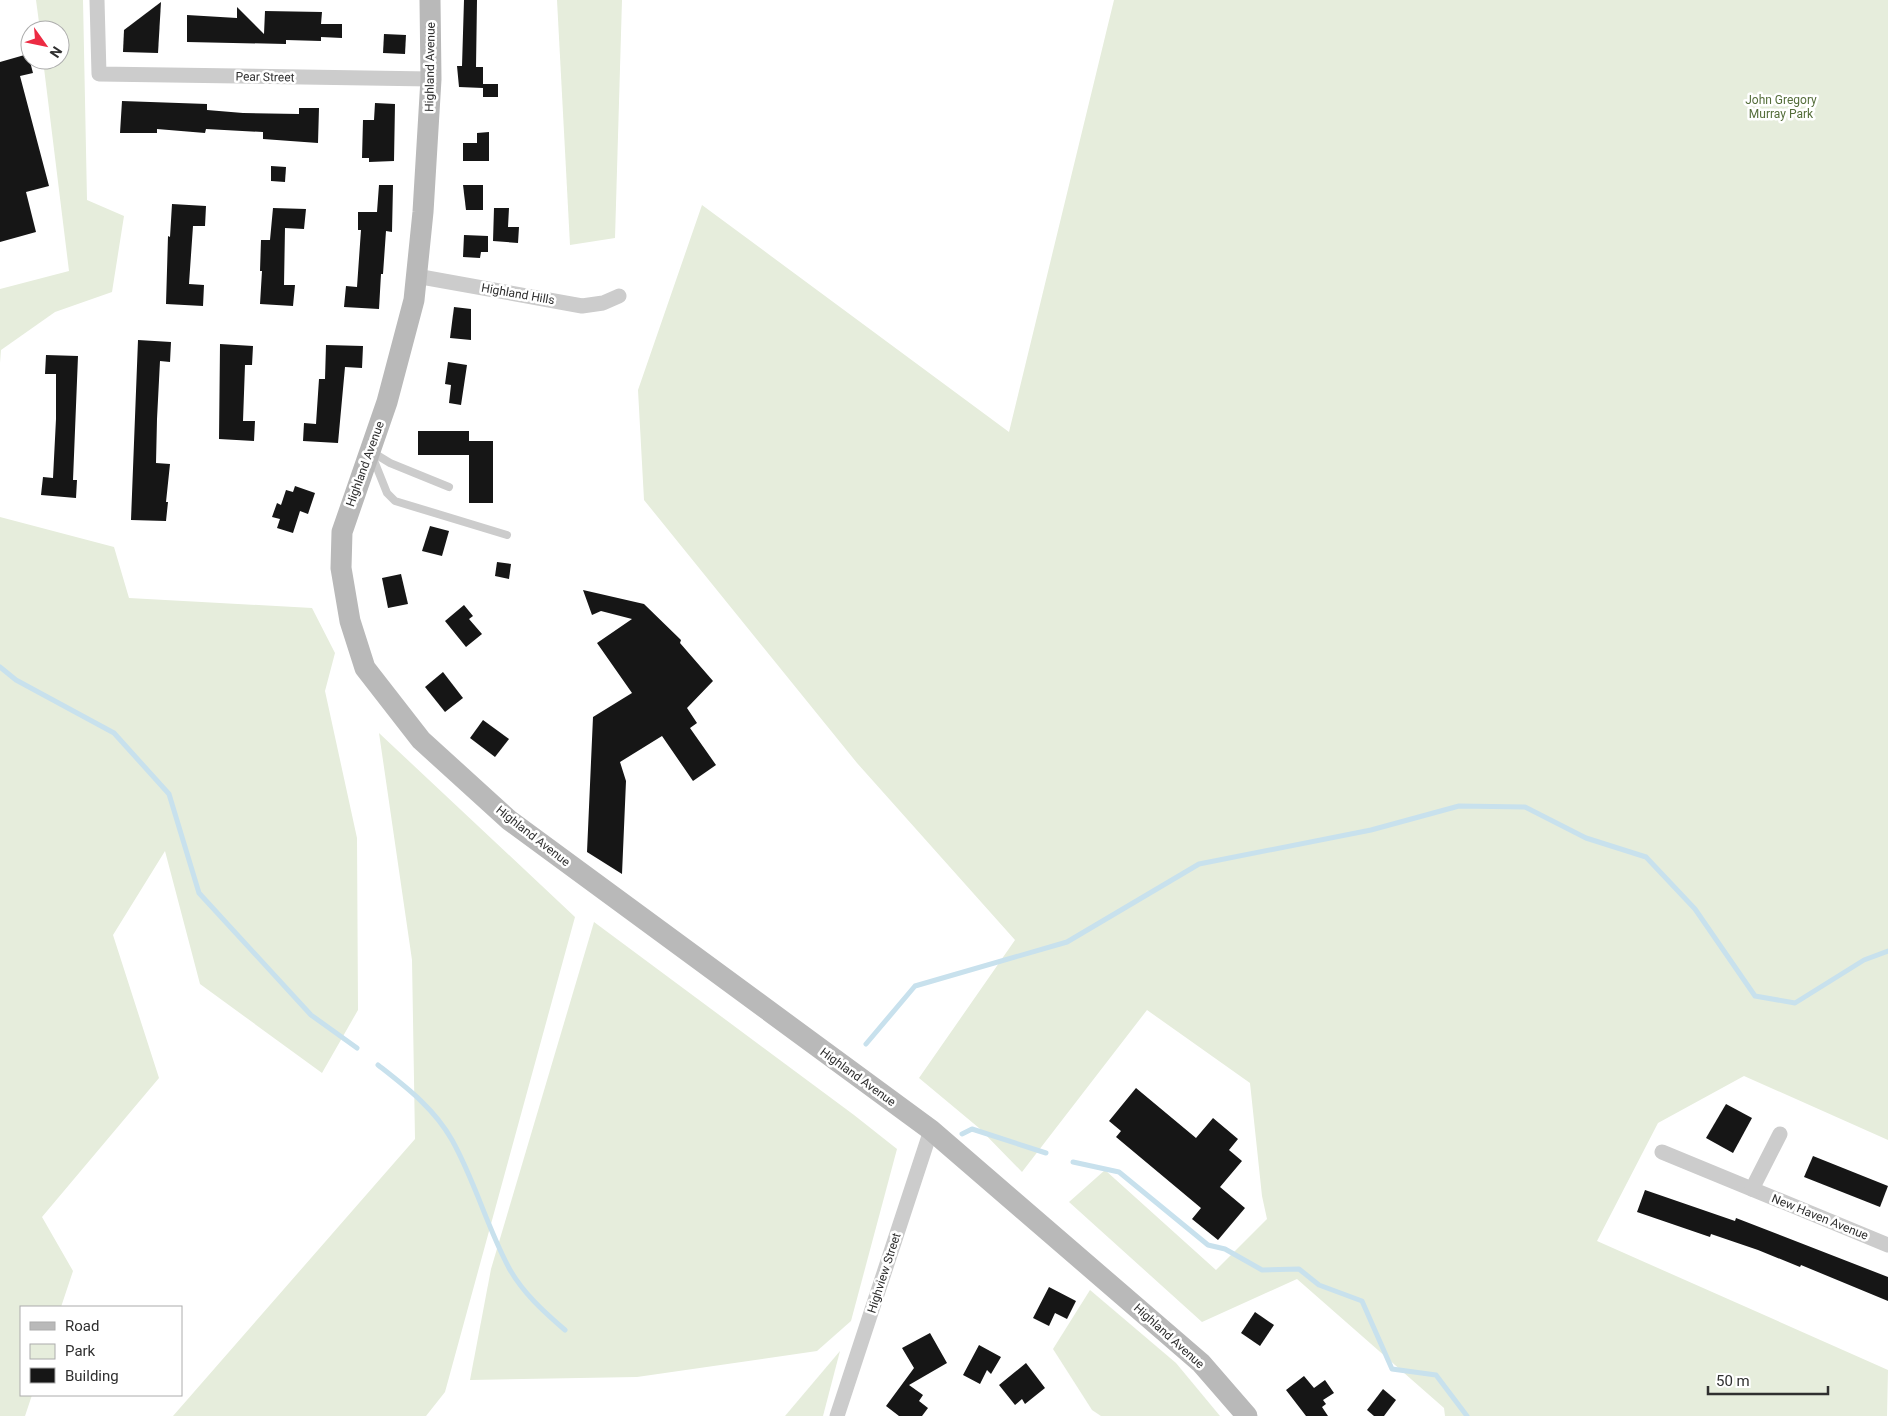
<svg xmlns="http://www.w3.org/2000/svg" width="1888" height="1416" viewBox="0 0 1888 1416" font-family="Roboto,sans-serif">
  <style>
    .green { fill: #e6eddc }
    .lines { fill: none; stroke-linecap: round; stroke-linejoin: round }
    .stream { stroke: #c8e1ed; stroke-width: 5 }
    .building { fill: #161616 }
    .lane { stroke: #ccc; stroke-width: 8 }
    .street { stroke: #ccc; stroke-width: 15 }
    .secondary { stroke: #b9b9b9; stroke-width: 21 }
    .labels { text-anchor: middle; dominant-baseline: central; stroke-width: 5; stroke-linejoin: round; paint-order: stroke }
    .street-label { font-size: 12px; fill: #2f2f2f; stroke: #fff }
    .park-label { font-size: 12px; fill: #546d3a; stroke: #fff }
  </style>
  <rect width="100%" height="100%" fill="#fff"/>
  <g class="green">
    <polygon points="36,0 83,0 87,200 124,216 112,292 55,312 1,350 0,363 0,289 69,271 43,60 60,60 60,30 40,30"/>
    <polygon points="557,0 622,0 615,238 570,245"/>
    <polygon points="1114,0 1888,0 1888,1140 1744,1076 1658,1123 1597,1241 1888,1370 1887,1416 1445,1416 1444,1408 1297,1279 1202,1322 1069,1202 1105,1170 1216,1270 1267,1219 1262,1196 1250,1083 1147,1010 1022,1172 979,1128 919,1078 1015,940 857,763 644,500 638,390 702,205 1009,432"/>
    <polygon points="0,517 114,547 129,598 312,608 335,653 325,691 357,838 358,1010 322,1073 200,984 165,851 113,935 159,1078 42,1217 73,1271 61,1307 21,1307 21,1395 32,1395 25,1416 0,1416"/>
    <polygon points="379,733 575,917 445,1392 426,1416 173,1416 415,1139 412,960"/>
    <polygon points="594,922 854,1115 897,1149 851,1321 817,1351 637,1377 470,1380 491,1269"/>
    <polygon points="1090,1290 1176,1363 1220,1416 1101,1416 1092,1410 1053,1349"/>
    <polygon points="840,1351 823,1416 785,1416"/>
  </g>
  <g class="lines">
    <g class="stream">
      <polyline points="0,667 16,680 114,733 169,794 199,893 311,1015 357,1048"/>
      <polyline points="866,1044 915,986 1067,942 1199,864 1371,830 1459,806 1525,807 1586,838 1646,857 1695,909 1755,996 1795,1003 1864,960 1888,951"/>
      <path d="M378 1065C406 1087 434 1108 452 1140 475 1181 487 1227 509 1268 522 1292 544 1312 565 1330"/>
      <polyline points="962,1134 972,1129 1046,1153"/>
      <polyline points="1073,1162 1119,1172 1208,1245 1225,1249 1262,1270 1299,1269 1319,1285 1362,1301 1392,1369 1436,1375 1467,1416"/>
    </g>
  </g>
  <g class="building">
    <polygon points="464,0 477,0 476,67 483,67 483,88 459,87 457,66 462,66"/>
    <polygon points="161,2 158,53 123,52 124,30"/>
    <polygon points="237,7 264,34 265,11 322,12 321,24 342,24 342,38 321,37 321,41 286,40 286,44 187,42 187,15 237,18"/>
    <polygon points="384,34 406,35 405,54 383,53"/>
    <polygon points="28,54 33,73 20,76 49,186 26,192 36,232 0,242 0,62"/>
    <rect x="483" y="84" width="15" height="13"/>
    <polygon points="122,101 207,104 207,110 243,113 299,114 299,108 319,108 318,143 263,139 263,132 206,129 205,133 157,129 157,133 120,133"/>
    <polygon points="375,103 395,104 394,161 369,162 369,158 362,158 363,120 374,120"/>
    <polygon points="489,132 489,161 463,161 463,143 477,143 477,133"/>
    <polygon points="271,166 286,167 285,182 271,181"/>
    <polygon points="379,185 393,185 392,232 386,231 383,274 381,274 379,309 344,307 346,286 357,287 361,230 358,230 358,212 377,212"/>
    <polygon points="463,185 483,185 483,210 466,210"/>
    <polygon points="172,204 206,206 205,226 193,226 189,284 204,285 203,306 166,304 168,236 170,237"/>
    <polygon points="273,208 306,209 304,229 285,228 284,285 295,285 293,306 260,304 262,271 260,271 261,240 270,240"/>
    <polygon points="494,208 509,208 508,227 519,227 518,243 493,241"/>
    <polygon points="464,235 488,236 488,252 481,252 480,258 463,257"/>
    <polygon points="454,307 471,309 471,340 450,338"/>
    <polygon points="138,340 171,342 170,362 160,361 157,419 156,463 170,464 166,502 168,502 166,521 131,520"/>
    <polygon points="220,344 253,346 252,365 245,365 243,421 255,421 254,441 219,439"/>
    <polygon points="326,345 363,346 362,368 345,367 338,443 303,441 304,423 316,424 319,379 325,379"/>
    <polygon points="46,355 78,356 73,480 77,480 76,498 41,495 43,477 53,478 56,419 56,374 45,374"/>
    <polygon points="448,362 467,365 461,405 449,403 451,385 445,384"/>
    <polygon points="418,431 469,431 469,441 493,441 493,503 469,503 469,455 418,455"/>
    <polygon points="295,486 315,493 308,514 300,511 293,533 277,528 280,519 272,517 277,503 281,505 286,490 293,492"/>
    <polygon points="430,526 449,531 442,556 422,551"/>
    <polygon points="497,562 511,564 509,579 495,576"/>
    <polygon points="401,574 408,604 388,608 382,578"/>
    <polygon points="583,590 644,604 681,640 680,643 713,681 687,708 697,723 690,728 716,765 693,781 662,736 620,762 626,781 622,874 587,852 593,717 632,693 597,643 632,619 601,611 592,615"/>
    <polygon points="464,605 473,616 469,619 482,634 466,647 445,621"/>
    <polygon points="443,672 463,698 445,712 425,687"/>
    <polygon points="483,720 509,739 495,757 470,738"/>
    <polygon points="1136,1088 1196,1138 1213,1118 1238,1139 1229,1150 1242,1161 1220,1187 1245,1208 1218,1240 1192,1219 1201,1208 1116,1137 1121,1131 1109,1121"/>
    <polygon points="1726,1104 1752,1118 1733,1153 1706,1138"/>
    <polygon points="1813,1156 1888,1186 1880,1207 1804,1177"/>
    <polygon points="1645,1190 1735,1221 1736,1218 1888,1277 1888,1301 1801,1265 1800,1267 1758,1250 1711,1234 1710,1237 1637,1212"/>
    <polygon points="1049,1287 1076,1301 1067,1319 1055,1313 1049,1326 1033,1318"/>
    <polygon points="1255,1312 1274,1325 1260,1346 1241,1333"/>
    <polygon points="930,1333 947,1363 909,1385 923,1395 919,1401 928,1408 922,1416 899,1416 886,1406 914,1368 902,1348"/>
    <polygon points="979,1345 1001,1357 991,1374 987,1370 980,1384 963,1375"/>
    <polygon points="1026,1363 1045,1388 1025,1404 1022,1399 1015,1405 999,1385"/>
    <polygon points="1304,1376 1314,1388 1325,1380 1334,1393 1323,1400 1326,1404 1322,1407 1328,1416 1306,1416 1286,1390"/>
    <polygon points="1383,1389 1396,1400 1384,1416 1374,1416 1367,1410"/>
  </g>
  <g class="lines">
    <g class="lane">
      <polyline points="372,452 390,463 449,487"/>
      <polyline points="373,458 387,493 395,501 507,535"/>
    </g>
    <g class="street">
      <polyline points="97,0 99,74 431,79"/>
      <polyline points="416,276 582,306 603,303 619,296"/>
      <polyline points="1662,1152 1888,1245"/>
      <polyline points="1752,1189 1780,1134"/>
      <polyline points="837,1416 931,1130"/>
    </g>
    <polyline class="secondary" points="430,0 431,79 423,212 414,300 387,402 342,532 341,568 350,621 365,668 421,740 509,820 931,1130 1201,1363 1247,1416"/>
  </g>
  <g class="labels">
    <g class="street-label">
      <text transform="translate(430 67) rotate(-89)">Highland Avenue</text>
      <text transform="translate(265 77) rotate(1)">Pear Street</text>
      <text transform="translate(518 294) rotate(10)">Highland Hills</text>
      <text transform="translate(365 464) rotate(-70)">Highland Avenue</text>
      <text transform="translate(533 836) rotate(38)">Highland Avenue</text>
      <text transform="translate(858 1077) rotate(36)">Highland Avenue</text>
      <text transform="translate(1820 1217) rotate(22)">New Haven Avenue</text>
      <text transform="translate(884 1273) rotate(-72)">Highview Street</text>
      <text transform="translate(1169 1336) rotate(42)">Highland Avenue</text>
    </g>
    <g class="park-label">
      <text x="1781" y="100">John Gregory<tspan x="1781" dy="14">Murray Park</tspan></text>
    </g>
  </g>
  <rect x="20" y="1306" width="162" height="90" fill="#ffffff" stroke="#acacac"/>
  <rect x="30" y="1322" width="25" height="8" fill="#b9b9b9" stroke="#acacac"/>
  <text x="65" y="1331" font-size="15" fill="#2f2f2f">Road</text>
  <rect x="30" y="1344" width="25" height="15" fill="#e6eddc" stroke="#acacac"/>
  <text x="65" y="1356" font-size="15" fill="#2f2f2f">Park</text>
  <rect x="30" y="1368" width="25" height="15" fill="#161616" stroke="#acacac"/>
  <text x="65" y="1381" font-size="15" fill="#2f2f2f">Building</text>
  <g transform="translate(45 45) rotate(123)"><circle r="24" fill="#ffffff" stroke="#acacac"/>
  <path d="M0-4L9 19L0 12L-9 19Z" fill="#ec2b43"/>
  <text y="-8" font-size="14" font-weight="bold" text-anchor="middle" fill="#2f2f2f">N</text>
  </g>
  <path d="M1708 1386v8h120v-8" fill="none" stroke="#2f2f2f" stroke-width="2.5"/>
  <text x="1716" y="1386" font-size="15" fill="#2f2f2f" stroke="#ffffff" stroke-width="4" paint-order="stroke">50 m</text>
</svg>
